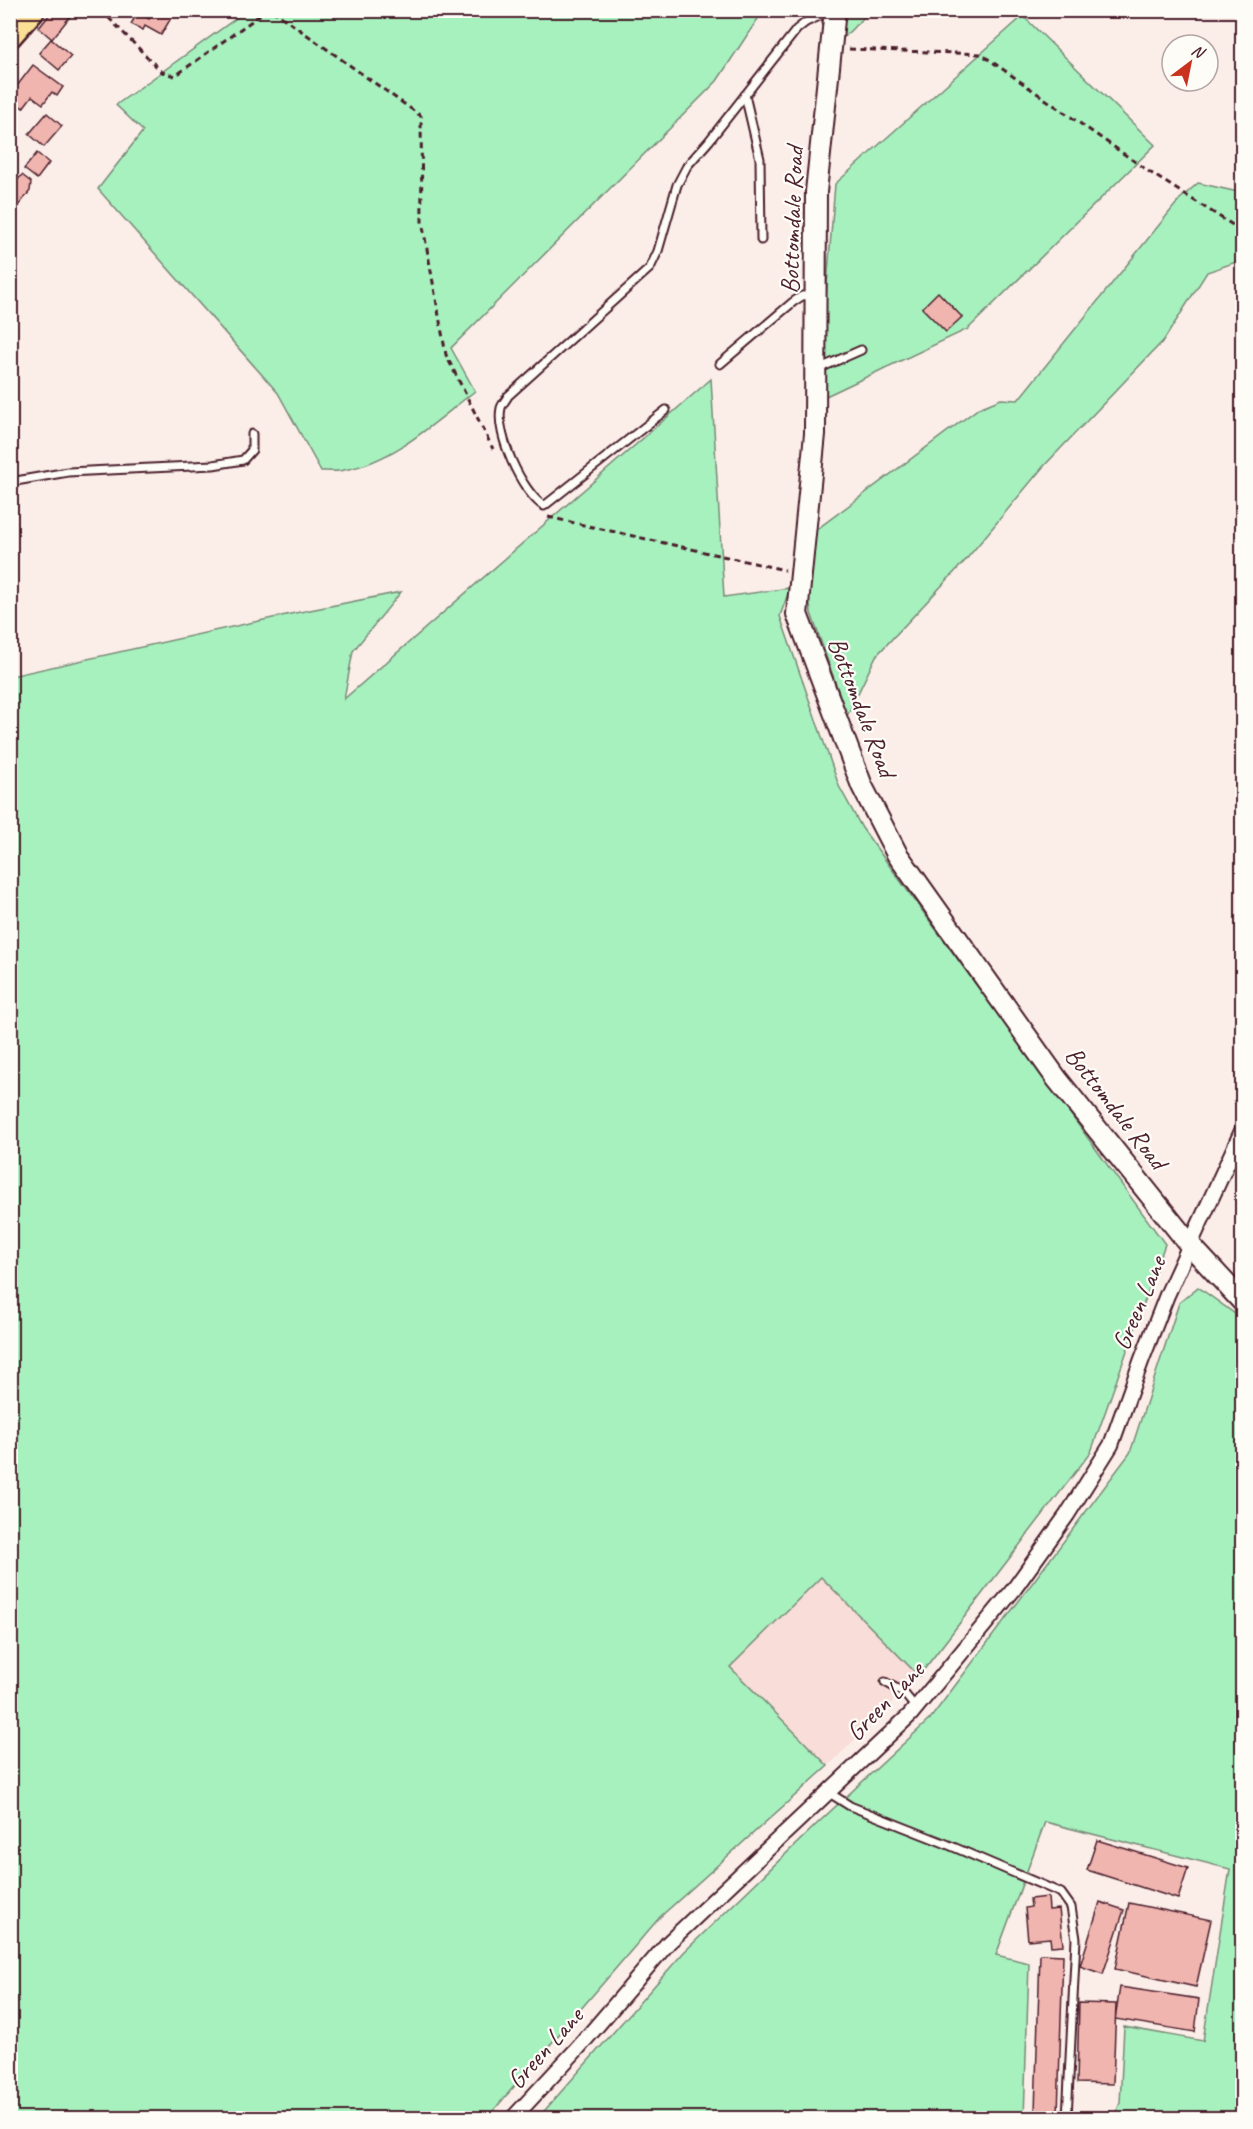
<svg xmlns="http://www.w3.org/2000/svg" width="1253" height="2129" viewBox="0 0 1253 2129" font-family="Caveat,sans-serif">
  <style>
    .built { fill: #f8ddd8 }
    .green { fill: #a7f1bf; stroke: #788875; stroke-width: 1.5 }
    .building { fill: #f1b5b0; stroke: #4a1f2b; stroke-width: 1.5 }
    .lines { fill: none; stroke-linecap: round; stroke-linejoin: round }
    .lane-casing { stroke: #4a1f2b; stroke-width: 11 }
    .street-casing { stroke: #4a1f2b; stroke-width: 18 }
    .secondary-casing { stroke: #4a1f2b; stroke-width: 24 }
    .primary-casing { stroke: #4a1f2b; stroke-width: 27 }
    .path { stroke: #4a1f2b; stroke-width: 3; stroke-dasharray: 6 4.5; stroke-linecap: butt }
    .lane { stroke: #fdfcf7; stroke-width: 7 }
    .street { stroke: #fdfcf7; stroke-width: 14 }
    .secondary { stroke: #fdfcf7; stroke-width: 20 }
    .primary { stroke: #f9e096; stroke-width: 22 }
    .labels { text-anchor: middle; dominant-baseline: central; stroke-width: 4.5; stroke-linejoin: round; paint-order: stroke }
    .street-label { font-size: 26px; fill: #4a1f2b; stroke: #fdfcf7 }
  </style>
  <rect width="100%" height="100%" fill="#fbeee9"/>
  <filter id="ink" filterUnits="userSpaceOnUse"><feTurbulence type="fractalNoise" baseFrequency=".0167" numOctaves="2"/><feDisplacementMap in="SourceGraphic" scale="12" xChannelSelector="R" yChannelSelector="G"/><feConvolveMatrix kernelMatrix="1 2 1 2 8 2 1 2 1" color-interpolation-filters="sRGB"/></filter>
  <g filter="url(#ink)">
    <polygon class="built" points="821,1577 919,1676 828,1766 730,1667"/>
    <g class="green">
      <path d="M246 11V10L763 11 717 81 451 348 475 391C436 421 394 462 344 470 337 472 328 471 321 471L278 393 98 189 143 131 116 105Z"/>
      <polygon points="841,11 870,11 838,43"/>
      <polygon points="1023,16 1155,145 968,329 826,396 824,323 835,184"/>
      <polygon points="1198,183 1238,192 1242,195 1242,260 1207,272 1164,340 1043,467 964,562 876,656 847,716 811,613 809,597 816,530 979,408 1001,399 1018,400 1180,199"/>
      <polygon points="711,379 724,597 790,588 780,616 839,786 862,828 1165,1244 1091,1452 919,1676 821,1577 730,1667 828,1766 660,1917 487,2118 11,2118 11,676 295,613 401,592 353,651 344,699"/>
      <polygon points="1198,1287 1242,1319 1242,2118 1114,2118 1120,2103 1124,2027 1203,2041 1230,1869 1045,1822 996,1955 1029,1963 1024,2118 538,2118 684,1952 821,1820 930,1719 1130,1453 1179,1303"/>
    </g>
    <g class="building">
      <polygon points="53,10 70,10 73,13 52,39 39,28"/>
      <polygon points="154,10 170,10 174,13 161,35 145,26 143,30 131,24 138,12 149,19"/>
      <polygon points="51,39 71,56 59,70 39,53"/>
      <polygon points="33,65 63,87 57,96 52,92 43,104 32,96 23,108 10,98 10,95"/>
      <polygon points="47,113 62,126 44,147 29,134"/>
      <polygon points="37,153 49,163 37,179 24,169"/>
      <polygon points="22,175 31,182 30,191 15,210 10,206 10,183 14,184"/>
      <polygon points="938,292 962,317 946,332 922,308"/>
      <polygon points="1097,1840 1188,1868 1178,1899 1087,1870"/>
      <polygon points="1048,1897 1049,1910 1059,1909 1063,1945 1051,1946 1050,1938 1028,1940 1025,1908 1031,1907 1030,1899"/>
      <polygon points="1100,1902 1124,1910 1103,1974 1080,1966"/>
      <polygon points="1129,1903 1211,1920 1196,1987 1115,1969"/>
      <polygon points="1040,1954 1063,1955 1058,2113 1035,2112"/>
      <polygon points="1120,1987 1199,1999 1195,2032 1115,2019"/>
      <polygon points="1079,2003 1116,2004 1113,2084 1077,2083"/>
    </g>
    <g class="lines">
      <defs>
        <g id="lane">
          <polyline points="745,95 760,159 761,240"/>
          <polyline points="720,364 793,302 802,296 813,295"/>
          <polyline points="818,369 861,350"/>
          <path d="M666 410 544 506C522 493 495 433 501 408 502 404 506 400 508 396L650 268 658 251 677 185 687 166 709 141 797 29 806 22 833 10"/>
          <polyline points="10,482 68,472 213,465 243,460 252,450 252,434"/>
          <polyline points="885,1682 903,1692 916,1708"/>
          <polyline points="828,1792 850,1806 944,1843 1061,1893 1071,1907 1076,1939 1067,2118"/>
        </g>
        <polyline id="street" points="513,2118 578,2048 668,1943 910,1715 1014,1589 1067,1515 1111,1445 1142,1359 1167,1295 1242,1131"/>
        <polyline id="secondary" points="835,10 816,192 815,434 797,614 862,786 897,854 1057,1079 1190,1245 1242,1301"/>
        <polyline id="primary" points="10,36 33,10"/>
      </defs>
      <use href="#lane" class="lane-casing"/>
      <use href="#street" class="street-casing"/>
      <use href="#secondary" class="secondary-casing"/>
      <use href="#primary" class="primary-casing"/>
      <g class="path">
        <polyline points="101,10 162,72 175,76 267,10"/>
        <polyline points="272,10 421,116 422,221 446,355 493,449"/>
        <polyline points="849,49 981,54 1151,173 1242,231"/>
        <polyline points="548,517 785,570"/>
      </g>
      <use href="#lane" class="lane"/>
      <use href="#street" class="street"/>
      <use href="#secondary" class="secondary"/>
      <use href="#primary" class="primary"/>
    </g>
  </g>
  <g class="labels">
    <g class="street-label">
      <text transform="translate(792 220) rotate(-88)">Bottomdale Road</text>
      <text transform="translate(862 707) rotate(69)">Bottomdale Road</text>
      <text transform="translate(1116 1108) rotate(52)">Bottomdale Road</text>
      <text transform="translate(1139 1303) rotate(-67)">Green Lane</text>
      <text transform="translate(885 1701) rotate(-46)">Green Lane</text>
      <text transform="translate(545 2048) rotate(-48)">Green Lane</text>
    </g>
  </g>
  <rect width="1253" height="2129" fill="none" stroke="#fdfcf7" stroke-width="36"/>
  <rect x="18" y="18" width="1217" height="2093" fill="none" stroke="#4a1f2b" stroke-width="2" filter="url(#ink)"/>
  <g transform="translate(1190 63) rotate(32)"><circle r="28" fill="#fdfcf7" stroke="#b5a4a5" stroke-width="1.5"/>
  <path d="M0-4.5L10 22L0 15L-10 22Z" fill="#c8321e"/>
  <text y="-9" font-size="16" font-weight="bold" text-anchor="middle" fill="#4a1f2b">N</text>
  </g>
</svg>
